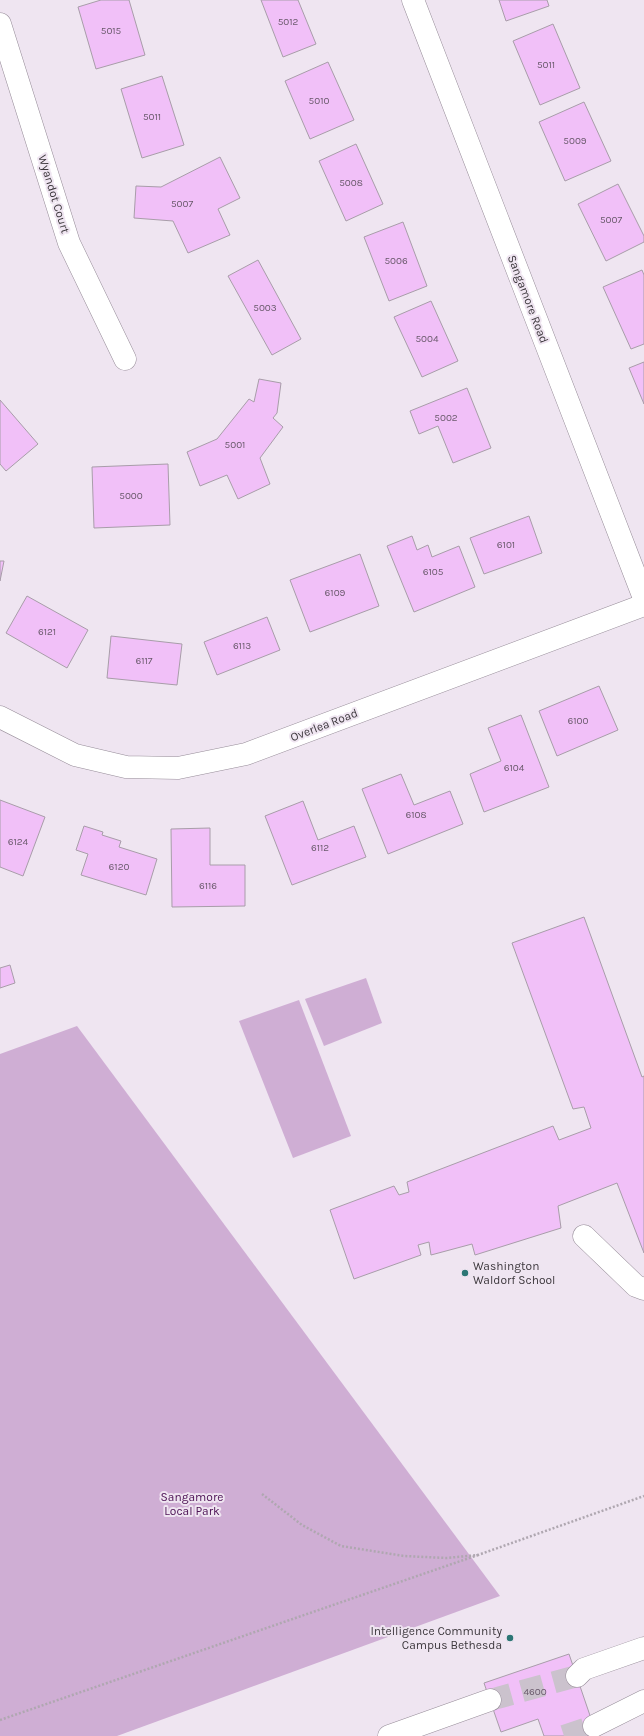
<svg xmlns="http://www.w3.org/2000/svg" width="644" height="1736" viewBox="0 0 644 1736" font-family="Karla,sans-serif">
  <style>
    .green { fill: #cfaed4 }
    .building { fill: #f1c0f8; stroke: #a89da9 }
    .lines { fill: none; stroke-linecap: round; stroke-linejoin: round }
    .minor-tunnel { stroke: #cbc2cd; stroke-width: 22; stroke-dasharray: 22 11; stroke-linecap: butt }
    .minor-casing { stroke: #978d99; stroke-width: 23 }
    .path { stroke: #afa7b0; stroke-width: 2.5; stroke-dasharray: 2 2; stroke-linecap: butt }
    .minor { stroke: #fff; stroke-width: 22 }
    .poi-dot { fill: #2c7675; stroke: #efe5f1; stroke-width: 1.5 }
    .labels { text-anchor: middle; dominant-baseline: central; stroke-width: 4; stroke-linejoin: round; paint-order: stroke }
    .number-label { font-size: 10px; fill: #6a5a6c }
    .street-label { font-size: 12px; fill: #3d383d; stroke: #efe5f1 }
    .poi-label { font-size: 12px; fill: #3d383d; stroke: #efe5f1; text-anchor: start }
    .park-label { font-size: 12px; fill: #4b1053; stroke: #efe5f1 }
  </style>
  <rect width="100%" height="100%" fill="#efe5f1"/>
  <g class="green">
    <polygon points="366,978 382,1023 324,1046 305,999"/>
    <polygon points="299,1000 351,1136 293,1158 239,1021"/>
    <polygon points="77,1026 500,1596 117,1736 0,1736 0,1054"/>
  </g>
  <g class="building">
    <polygon points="101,0 129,0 145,55 96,69 78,7"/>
    <polygon points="261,0 298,0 316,44 283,57"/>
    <polygon points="499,0 547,0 549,6 506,21"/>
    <polygon points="553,24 580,88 540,105 513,41"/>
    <polygon points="328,62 354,120 310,139 285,81"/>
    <polygon points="162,76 184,145 142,158 121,89"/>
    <polygon points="584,102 611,161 565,181 539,122"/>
    <polygon points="356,144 383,204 346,221 319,161"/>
    <polygon points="220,157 240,198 218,209 230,235 188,253 173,221 134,218 136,186 161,187"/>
    <polygon points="618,184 644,236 644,242 606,261 578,204"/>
    <polygon points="403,222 427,286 389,301 364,237"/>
    <polygon points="258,260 301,339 272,355 228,276"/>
    <polygon points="642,270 644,275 644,344 631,349 603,287"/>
    <polygon points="431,301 458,361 422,377 394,317"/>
    <polygon points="644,362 644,404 629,368"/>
    <polygon points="259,379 281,383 277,413 273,418 283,427 260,458 270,484 238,499 227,475 200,486 187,452 217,439 249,399 254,402"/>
    <polygon points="467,388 491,448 453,463 438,426 419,434 410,411"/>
    <polygon points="0,400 38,444 6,471 0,464"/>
    <polygon points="168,464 170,525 94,528 92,467"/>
    <polygon points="529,516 542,553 484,574 470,538"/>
    <polygon points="412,536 417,550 428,545 432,557 459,546 475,587 414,612 387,546"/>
    <polygon points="360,554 379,606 310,632 290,580"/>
    <polygon points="0,561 4,561 0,581"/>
    <polygon points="27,596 88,630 67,668 6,633"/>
    <polygon points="267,617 280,650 217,675 204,642"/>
    <polygon points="111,636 182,644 177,685 107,678"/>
    <polygon points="599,686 618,730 557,756 539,711"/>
    <polygon points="521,715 549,787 484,812 470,774 501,761 488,728"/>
    <polygon points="401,774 414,805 450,791 463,824 388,854 362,789"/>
    <polygon points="0,800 45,817 23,876 0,867"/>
    <polygon points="303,801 318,840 354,826 366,857 292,885 265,816"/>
    <polygon points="84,826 103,832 102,835 121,841 119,847 157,859 146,895 81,875 88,854 76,850"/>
    <polygon points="210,828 210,865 245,865 245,906 172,907 171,829"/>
    <polygon points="584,917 642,1077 644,1076 644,1253 617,1183 558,1206 561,1228 475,1255 472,1244 431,1255 429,1242 418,1245 421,1255 354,1279 330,1210 394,1186 399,1195 409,1192 407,1182 553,1126 559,1140 591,1128 584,1107 573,1109 512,943"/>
    <polygon points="10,965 15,983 0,988 0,968"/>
    <polygon points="569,1654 597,1736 544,1736 538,1719 501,1732 484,1683"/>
  </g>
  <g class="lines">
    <g class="minor-tunnel">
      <polyline points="490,1700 577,1676"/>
      <polyline points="564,1736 594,1726"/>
    </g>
    <defs>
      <g id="minor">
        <polyline points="413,0 644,598"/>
        <polyline points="0,24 69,243 125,359"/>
        <polyline points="0,717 75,755 126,767 178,768 246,754 644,605"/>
        <polyline points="584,1236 636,1286 644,1289"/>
        <polyline points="577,1676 584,1669 644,1648"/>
        <polyline points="594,1726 644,1701"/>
        <polyline points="389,1736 490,1700"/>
      </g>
    </defs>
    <use href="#minor" class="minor-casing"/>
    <g class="path">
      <polyline points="262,1494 302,1525 341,1546 404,1556 446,1558 478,1555 644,1496"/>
      <polyline points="0,1720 478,1555"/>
    </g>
    <use href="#minor" class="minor"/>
  </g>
  <g class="poi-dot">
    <circle cx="465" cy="1273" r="4"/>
    <circle cx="510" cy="1638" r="4"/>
  </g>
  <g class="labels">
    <g class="number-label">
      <text x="288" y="22">5012</text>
      <text x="111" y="31">5015</text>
      <text x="546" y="65">5011</text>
      <text x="319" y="101">5010</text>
      <text x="152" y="117">5011</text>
      <text x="575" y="141">5009</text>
      <text x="351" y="183">5008</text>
      <text x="182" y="204">5007</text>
      <text x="611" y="220">5007</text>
      <text x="396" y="261">5006</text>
      <text x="265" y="308">5003</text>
      <text x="427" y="339">5004</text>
      <text x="446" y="418">5002</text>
      <text x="235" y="445">5001</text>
      <text x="131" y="496">5000</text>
      <text x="506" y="545">6101</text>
      <text x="433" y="572">6105</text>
      <text x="335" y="593">6109</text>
      <text x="47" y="632">6121</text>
      <text x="242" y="646">6113</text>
      <text x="144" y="661">6117</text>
      <text x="578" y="721">6100</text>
      <text x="514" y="768">6104</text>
      <text x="416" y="815">6108</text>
      <text x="18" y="842">6124</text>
      <text x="320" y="848">6112</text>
      <text x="119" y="867">6120</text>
      <text x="208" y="886">6116</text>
      <text x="535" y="1692">4600</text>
    </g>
    <g class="street-label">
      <text transform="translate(54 194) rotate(73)">Wyandot Court</text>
      <text transform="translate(528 299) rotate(69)">Sangamore Road</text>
      <text transform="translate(324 725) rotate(-21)">Overlea Road</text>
    </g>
    <g class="poi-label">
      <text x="473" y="1266">Washington<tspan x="473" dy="14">Waldorf School</tspan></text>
      <text x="502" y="1631" text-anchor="end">Intelligence Community<tspan x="502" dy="14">Campus Bethesda</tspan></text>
    </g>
    <g class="park-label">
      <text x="192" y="1497">Sangamore<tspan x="192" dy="14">Local Park</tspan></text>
    </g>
  </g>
</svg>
